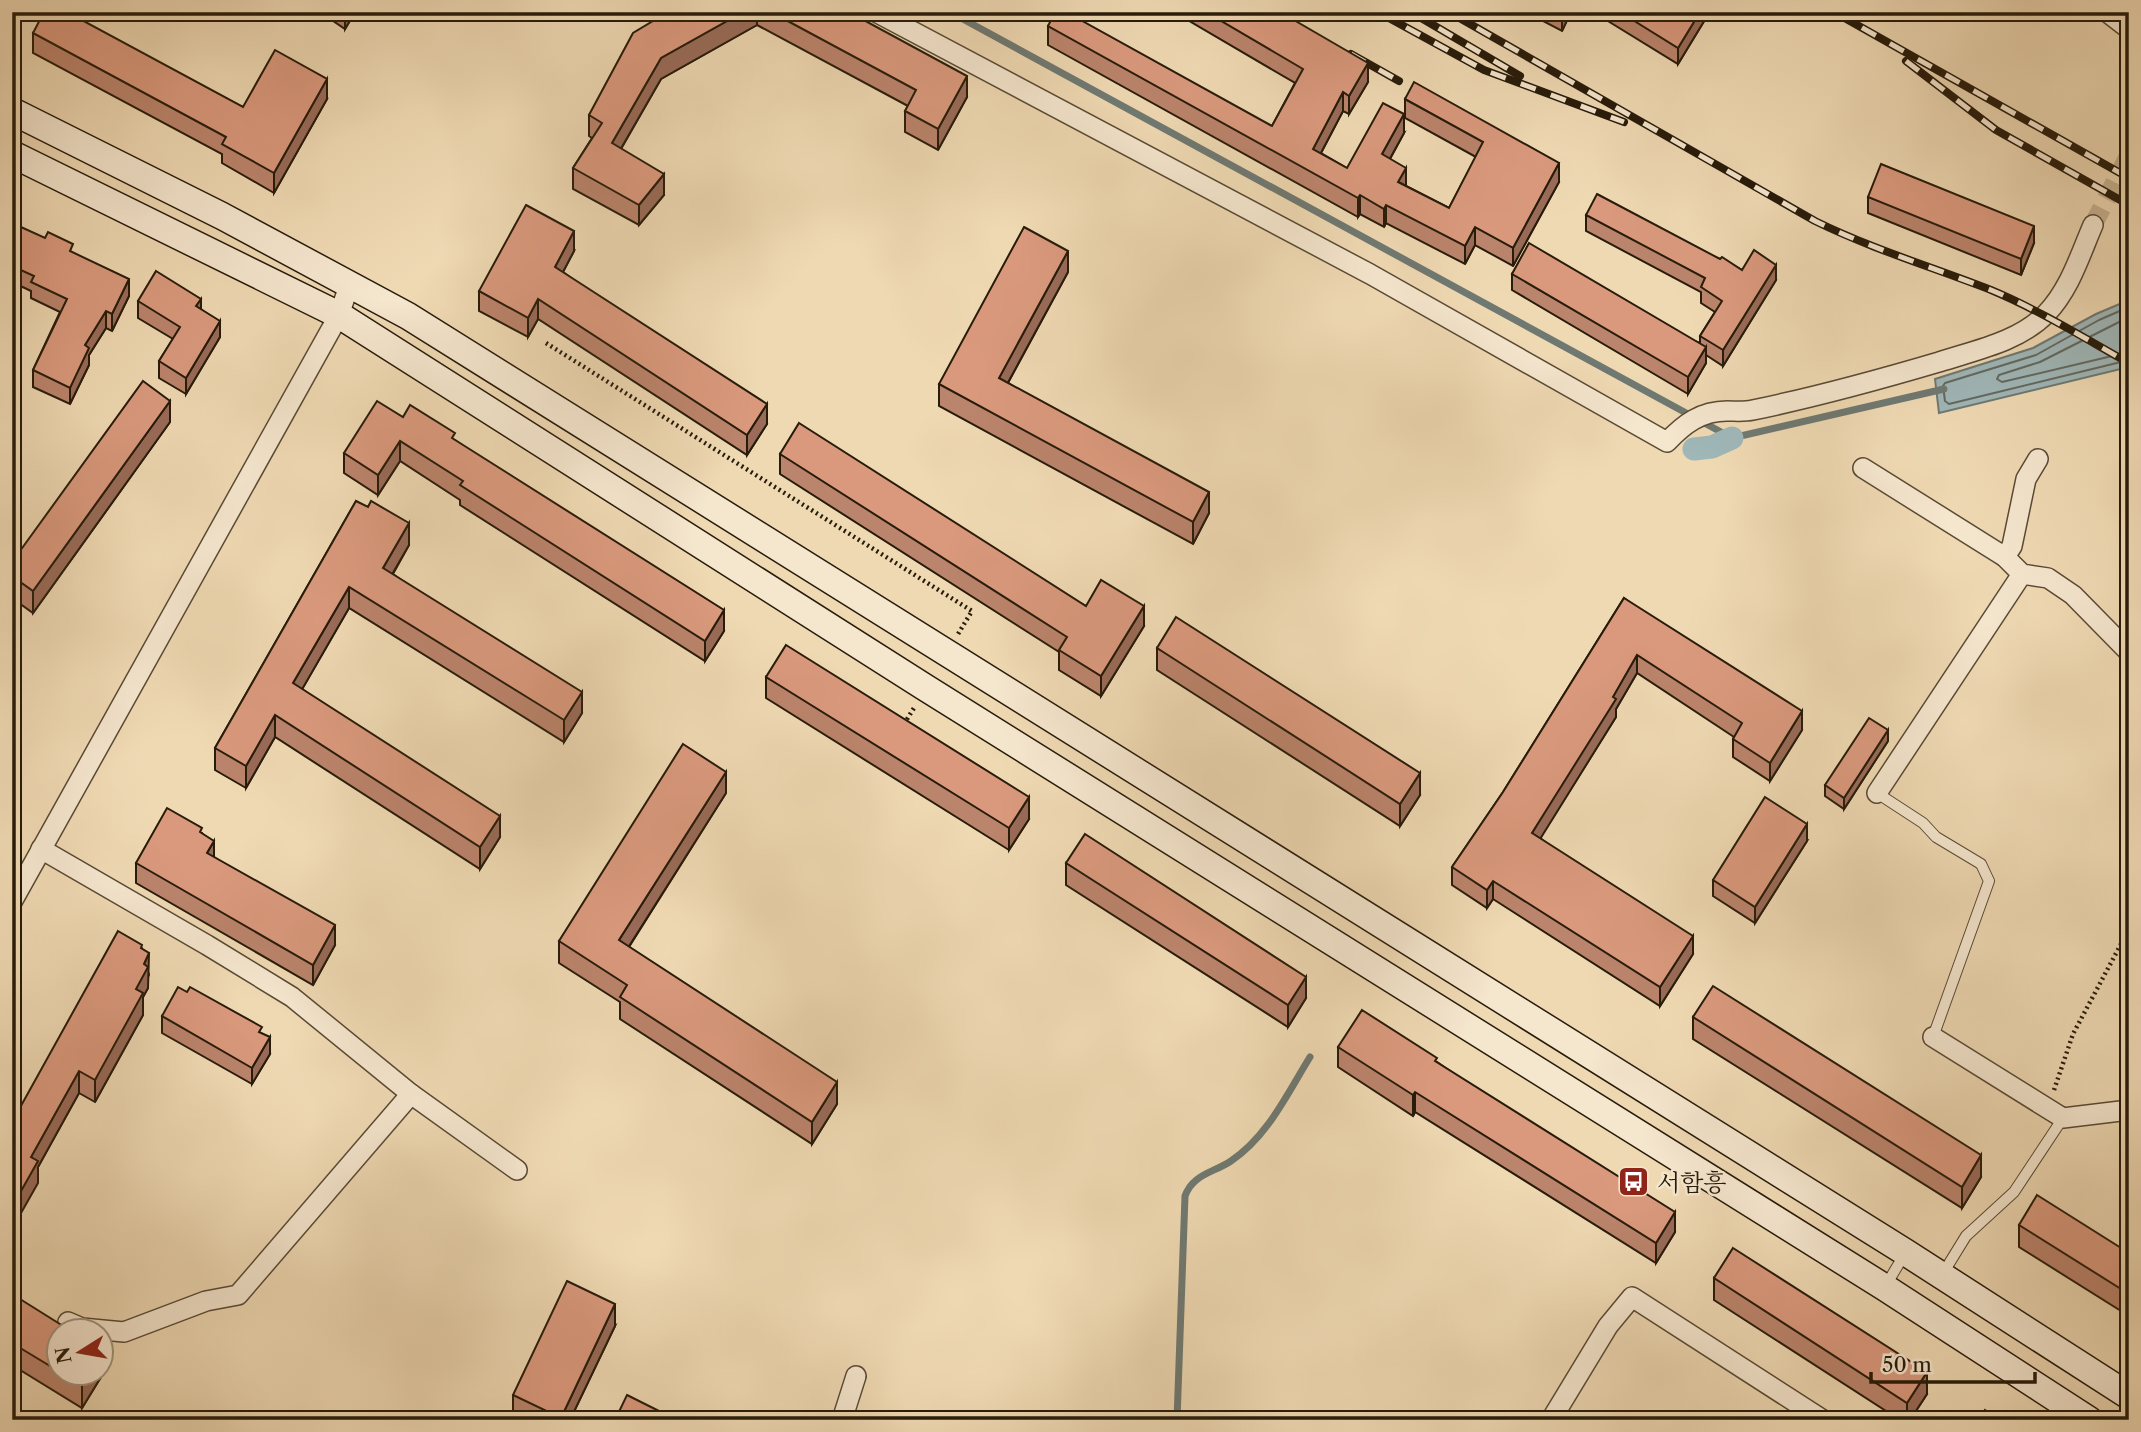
<svg xmlns="http://www.w3.org/2000/svg" width="2141" height="1432" viewBox="0 0 2141 1432" font-family="'Libre Caslon Text','Noto Serif KR',serif">
  <style>
    .water { fill: #9fb7b8; stroke: #6f7972; stroke-width: 2 }
    .lines { fill: none; stroke-linecap: round; stroke-linejoin: round }
    .shore { stroke: #636961; stroke-width: 2 }
    .stream { stroke: #6f7972; stroke-width: 7 }
    .canal { stroke: #9fb7b8; stroke-width: 23 }
    .minor-tunnel { stroke: #c7b391; stroke-width: 19; stroke-dasharray: 19 10; stroke-linecap: butt }
    .service-casing { stroke: #594a34; stroke-width: 12 }
    .minor-casing { stroke: #594a34; stroke-width: 22 }
    .secondary-casing { stroke: #271b0a; stroke-width: 29 }
    .path { stroke: #271b0a; stroke-width: 4.5; stroke-dasharray: 2 3.5; stroke-linecap: butt }
    .service { stroke: #f5e6ce; stroke-width: 10 }
    .minor { stroke: #f5e6ce; stroke-width: 19 }
    .secondary { stroke: #f5e6ce; stroke-width: 26 }
    .rail-casing { stroke: #271b0a; stroke-width: 8 }
    .rail { stroke: #f5e6ce; stroke-width: 5; stroke-dasharray: 16; stroke-linecap: butt }
    .wall { fill: #bb846c; stroke: #271b0a; stroke-width: 2 }
    .shaded-wall { fill: #996b58; stroke: #271b0a; stroke-width: 2 }
    .building { fill: #da997d; stroke: #271b0a; stroke-width: 2 }
    .labels { text-anchor: middle; dominant-baseline: central; stroke-width: 5; stroke-linejoin: round; paint-order: stroke }
    .poi-label { font-size: 24px; fill: #271b0a; stroke: #f5e6ce; text-anchor: start }
  </style>
  <rect width="100%" height="100%" fill="#efd9b3"/>
  <filter id="stains"><feTurbulence type="fractalNoise" baseFrequency=".00286" numOctaves="4"/><feColorMatrix values="0 0 0 0 .2 0 0 0 0 .09 0 0 0 0 .02 0 0 0 .5 -.17"/></filter>
  <radialGradient id="worn" r=".72"><stop offset=".6" stop-color="#630" stop-opacity="0"/><stop offset="1" stop-color="#630" stop-opacity=".3"/></radialGradient>
  <polygon class="water" points="2129,300 2129,367 1939,413 1935,379 2033,348 2096,314"/>
  <g class="lines">
    <g class="shore">
      <polyline points="2129,307 2099,320 2036,355 1945,383 1943,386 1945,401 1949,404 2129,360"/>
      <polyline points="2129,317 2040,362 1999,375 1997,379 2002,382 2129,352"/>
    </g>
    <g class="stream">
      <polyline points="950,12 1732,438 1944,389"/>
      <path d="M1177 1420 1185 1196C1193 1174 1213 1173 1231 1161 1268 1136 1287 1094 1310 1057"/>
    </g>
    <polyline class="canal" points="1694,449 1712,447 1732,438"/>
    <polyline class="minor-tunnel" points="2093,225 2129,155"/>
    <defs>
      <g id="service">
        <polyline points="1877,793 1923,823 1936,837 1981,864 1989,881 1933,1037"/>
        <polyline points="1942,1275 1966,1236 2014,1192 2063,1118"/>
        <polyline points="1885,1287 1904,1255"/>
      </g>
      <g id="minor">
        <path d="M876 12 1370 274 1667 442C1684 424 1701 411 1727 411 1736 411 1744 412 1753 410 1816 397 1878 380 1939 362 1976 350 2018 342 2046 314 2070 289 2080 255 2093 225"/>
        <polyline points="2107,12 2129,29"/>
        <polyline points="1863,468 2005,557 2022,574 2048,578 2073,595 2129,652"/>
        <polyline points="2005,557 2012,546 2026,479 2038,459"/>
        <polyline points="1877,793 2022,574"/>
        <polyline points="41,849 207,945 292,997 411,1094 517,1170"/>
        <polyline points="12,902 339,315 350,283"/>
        <polyline points="1933,1037 2063,1118 2129,1110"/>
        <polyline points="68,1322 82,1328 124,1332 206,1301 238,1295 411,1094"/>
        <polyline points="842,1420 856,1376"/>
        <polyline points="1551,1420 1608,1326 1632,1297 1823,1420"/>
      </g>
      <g id="secondary">
        <polyline points="12,111 222,216 408,316 1905,1252 2129,1396"/>
        <polyline points="12,154 339,315 926,688 1884,1287 2089,1420"/>
      </g>
    </defs>
    <use href="#service" class="service-casing"/>
    <use href="#minor" class="minor-casing"/>
    <use href="#secondary" class="secondary-casing"/>
    <g class="path">
      <polyline points="546,343 972,611 958,634"/>
      <polyline points="904,724 914,708"/>
      <polyline points="2054,1090 2073,1034 2129,929"/>
    </g>
    <use href="#service" class="service"/>
    <use href="#minor" class="minor"/>
    <use href="#secondary" class="secondary"/>
    <defs>
      <g id="rail">
        <polyline points="1378,12 1484,70 1624,122"/>
        <polyline points="1411,12 1520,76"/>
        <path d="M1449 12 1815 221C1872 249 1932 267 1991 290 2039 310 2084 338 2129 363"/>
        <polyline points="1834,12 2129,178"/>
        <polyline points="1351,54 1399,81"/>
        <polyline points="1906,61 1996,130 2129,205"/>
      </g>
    </defs>
    <use href="#rail" class="rail-casing"/>
    <use href="#rail" class="rail"/>
  </g>
  <g class="wall">
    <polygon points="320,12 355,12 345,29"/>
    <polygon points="668,12 849,12 967,97 938,150 905,132 905,111 908,106 757,25 661,79 621,149 664,195 639,225 573,189 573,168 592,138 589,136 589,115"/>
    <polygon points="1174,12 1280,12 1368,82 1349,114 1343,111 1321,153 1347,168 1404,133 1390,159 1406,186 1449,208 1476,157 1405,118 1405,99 1559,182 1513,266 1475,245 1465,264 1386,223 1384,227 1360,214 1358,217 1048,45 1048,26 1272,126 1295,83"/>
    <polygon points="1526,12 1571,12 1562,31"/>
    <polygon points="1603,12 1706,12 1706,18 1678,64 1603,18"/>
    <polygon points="33,33 243,107 327,99 274,193 222,163 222,154 33,53"/>
    <polygon points="1868,197 2034,243 2021,275 1868,213"/>
    <polygon points="1586,215 1720,259 1742,270 1776,280 1723,366 1706,355 1706,363 1688,394 1512,290 1512,274 1700,343 1700,336 1715,312 1701,303 1701,292 1586,231"/>
    <polygon points="12,223 73,253 129,296 112,331 106,328 89,355 89,365 70,404 33,387 33,370 60,312 31,298 31,291 12,282"/>
    <polygon points="574,251 563,272 767,424 747,455 538,319 528,337 479,311 479,291"/>
    <polygon points="1068,272 1008,383 1209,513 1193,544 939,406 939,384"/>
    <polygon points="138,301 201,309 220,337 186,394 159,378 159,361 173,339 138,318"/>
    <polygon points="403,417 455,440 724,631 705,661 460,505 460,500 400,461 378,495 344,473 344,453"/>
    <polygon points="170,422 33,613 12,598 12,562"/>
    <polygon points="780,454 1086,606 1144,626 1101,696 1059,670 1059,652 780,474"/>
    <polygon points="356,501 409,545 393,574 582,713 564,742 349,608 302,689 500,837 480,869 275,737 246,788 215,770 215,748"/>
    <polygon points="1624,598 1802,730 1770,781 1733,757 1733,739 1734,737 1637,673 1616,709 1616,717 1540,838 1693,954 1660,1006 1493,899 1487,908 1452,885 1452,867 1503,792"/>
    <polygon points="1157,648 1420,795 1400,826 1157,670"/>
    <polygon points="766,677 1029,819 1009,850 766,698"/>
    <polygon points="1888,741 1844,809 1825,796 1825,785"/>
    <polygon points="726,793 629,947 837,1104 812,1144 620,1019 620,1002 559,963 559,941"/>
    <polygon points="202,833 214,857 335,945 313,985 136,883 136,863"/>
    <polygon points="1807,841 1755,923 1713,896 1713,880"/>
    <polygon points="1066,863 1306,998 1288,1027 1066,885"/>
    <polygon points="142,949 149,975 148,977 148,988 143,997 143,1015 95,1102 79,1093 38,1167 38,1183 12,1122"/>
    <polygon points="162,1016 270,1054 252,1084 162,1033"/>
    <polygon points="1693,1017 1981,1177 1962,1208 1693,1039"/>
    <polygon points="1338,1047 1437,1062 1675,1232 1656,1263 1415,1112 1413,1116 1338,1067"/>
    <polygon points="2019,1225 2129,1253 2129,1316 2019,1247"/>
    <polygon points="1714,1278 1927,1394 1910,1420 1900,1420 1714,1300"/>
    <polygon points="12,1294 101,1373 101,1377 82,1408 12,1365"/>
    <polygon points="615,1326 570,1420 520,1420 513,1417 513,1395"/>
  </g>
  <g class="shaded-wall">
    <polygon points="345,12 355,12 345,29"/>
    <polygon points="743,12 757,12 757,25 661,79 612,164 612,143 661,58"/>
    <polygon points="1563,12 1571,12 1562,31 1562,14"/>
    <polygon points="1700,12 1706,12 1706,18 1678,64 1678,48"/>
    <polygon points="1368,63 1368,82 1349,114 1349,96"/>
    <polygon points="967,76 967,97 938,150 938,129"/>
    <polygon points="327,79 327,99 274,193 274,173"/>
    <polygon points="1343,92 1343,111 1313,168 1313,149"/>
    <polygon points="1404,114 1404,133 1382,173 1382,154"/>
    <polygon points="1559,163 1559,182 1513,266 1513,248"/>
    <polygon points="1406,168 1406,186 1398,182"/>
    <polygon points="664,174 664,195 639,225 639,205"/>
    <polygon points="1360,195 1360,214 1358,217 1358,198"/>
    <polygon points="1386,205 1386,223 1384,227 1384,209"/>
    <polygon points="2034,226 2034,243 2021,275 2021,259"/>
    <polygon points="1475,227 1475,245 1465,264 1465,246"/>
    <polygon points="574,231 574,251 555,287 555,267"/>
    <polygon points="1068,251 1068,272 999,399 999,378"/>
    <polygon points="1776,265 1776,280 1723,366 1723,350"/>
    <polygon points="129,279 129,296 112,331 112,314"/>
    <polygon points="201,299 201,315 196,306"/>
    <polygon points="538,299 538,319 528,337 528,318"/>
    <polygon points="106,311 106,328 89,355 89,365 70,404 70,388 85,345"/>
    <polygon points="220,321 220,337 186,394 186,378"/>
    <polygon points="1706,347 1706,363 1688,394 1688,377"/>
    <polygon points="170,401 170,422 33,613 33,591"/>
    <polygon points="767,404 767,424 747,455 747,435"/>
    <polygon points="400,441 400,461 378,495 378,475"/>
    <polygon points="1209,492 1209,513 1193,544 1193,522"/>
    <polygon points="409,523 409,545 383,590 383,568"/>
    <polygon points="349,587 349,608 293,705 293,683"/>
    <polygon points="1144,606 1144,626 1101,696 1101,676"/>
    <polygon points="724,610 724,631 705,661 705,641"/>
    <polygon points="1637,655 1637,673 1616,709 1616,717 1532,852 1532,833"/>
    <polygon points="582,692 582,713 564,742 564,720"/>
    <polygon points="1802,711 1802,730 1770,781 1770,763"/>
    <polygon points="275,715 275,737 246,788 246,766"/>
    <polygon points="1888,730 1888,741 1844,809 1844,798"/>
    <polygon points="726,772 726,793 619,962 619,940"/>
    <polygon points="1420,773 1420,795 1400,826 1400,804"/>
    <polygon points="1029,797 1029,819 1009,850 1009,828"/>
    <polygon points="500,816 500,837 480,869 480,847"/>
    <polygon points="1807,824 1807,841 1755,923 1755,907"/>
    <polygon points="214,841 214,861 207,853"/>
    <polygon points="1493,881 1493,899 1487,908 1487,890"/>
    <polygon points="335,925 335,945 313,985 313,965"/>
    <polygon points="1693,936 1693,954 1660,1006 1660,987"/>
    <polygon points="149,953 148,988 143,997 143,1015 95,1102 95,1080 136,989 144,964"/>
    <polygon points="1306,977 1306,998 1288,1027 1288,1005"/>
    <polygon points="270,1037 270,1054 252,1084 252,1068"/>
    <polygon points="79,1071 79,1093 38,1167 38,1183 12,1229 12,1207 31,1157"/>
    <polygon points="837,1082 837,1104 812,1144 812,1122"/>
    <polygon points="1415,1092 1415,1112 1413,1116 1413,1095"/>
    <polygon points="1981,1155 1981,1177 1962,1208 1962,1187"/>
    <polygon points="1675,1212 1675,1232 1656,1263 1656,1243"/>
    <polygon points="615,1304 615,1326 570,1420 561,1420 561,1418"/>
    <polygon points="1927,1372 1927,1394 1910,1420 1907,1420 1907,1403"/>
    <polygon points="90,1373 101,1373 101,1377 82,1408 82,1386"/>
  </g>
  <g class="building">
    <polygon points="44,12 67,12 243,107 275,50 327,79 274,173 222,144 226,137 33,33"/>
    <polygon points="668,12 743,12 661,58 612,143 664,174 639,205 573,168 602,123 589,115 633,33"/>
    <polygon points="771,12 849,12 967,76 938,129 905,111 916,90"/>
    <polygon points="1055,12 1066,12 1272,126 1303,69 1206,12 1280,12 1368,63 1349,96 1343,92 1313,149 1347,168 1383,103 1404,114 1382,154 1406,168 1398,182 1449,208 1483,142 1405,99 1414,82 1559,163 1513,248 1475,227 1465,246 1386,205 1384,209 1360,195 1358,198 1048,26"/>
    <polygon points="1620,12 1700,12 1678,48"/>
    <polygon points="1881,164 2034,226 2021,259 1868,197"/>
    <polygon points="1597,194 1720,259 1722,257 1742,270 1754,250 1776,265 1723,350 1700,336 1722,301 1701,287 1705,278 1586,215"/>
    <polygon points="526,205 574,231 555,267 767,404 747,435 538,299 528,318 479,291"/>
    <polygon points="12,223 45,238 48,232 73,244 70,251 129,279 112,314 106,311 85,345 89,348 70,388 33,370 67,299 31,282 34,276 12,266"/>
    <polygon points="1024,227 1068,251 999,378 1209,492 1193,522 939,384"/>
    <polygon points="1529,243 1706,347 1688,377 1512,274"/>
    <polygon points="156,271 201,299 196,306 220,321 186,378 159,361 180,327 138,301"/>
    <polygon points="143,381 170,401 33,591 12,576 12,562"/>
    <polygon points="377,401 403,417 410,405 455,433 452,438 724,610 705,641 460,485 463,481 400,441 378,475 344,453"/>
    <polygon points="799,423 1086,606 1101,580 1144,606 1101,676 1059,650 1067,637 780,454"/>
    <polygon points="356,501 368,507 371,501 409,523 383,568 582,692 564,720 349,587 293,683 500,816 480,847 275,715 246,766 215,748"/>
    <polygon points="1624,598 1802,711 1770,763 1733,739 1742,723 1637,655 1613,697 1616,699 1532,833 1693,936 1660,987 1493,881 1487,890 1452,867 1503,792"/>
    <polygon points="1176,617 1420,773 1400,804 1157,648"/>
    <polygon points="786,645 1029,797 1009,828 766,677"/>
    <polygon points="1869,718 1888,730 1844,798 1825,785"/>
    <polygon points="683,744 726,772 619,940 837,1082 812,1122 620,997 627,985 559,941"/>
    <polygon points="1765,797 1807,824 1755,907 1713,880"/>
    <polygon points="167,808 202,828 200,832 214,841 207,853 335,925 313,965 136,863"/>
    <polygon points="1085,834 1306,977 1288,1005 1066,863"/>
    <polygon points="118,931 142,945 141,948 149,953 144,964 148,967 136,989 143,993 95,1080 79,1071 31,1157 38,1161 12,1207 12,1122"/>
    <polygon points="1713,986 1981,1155 1962,1187 1693,1017"/>
    <polygon points="178,987 187,992 190,987 262,1027 259,1032 270,1037 252,1068 162,1016"/>
    <polygon points="1362,1010 1437,1058 1435,1061 1675,1212 1656,1243 1415,1092 1413,1095 1338,1047"/>
    <polygon points="2037,1195 2129,1253 2129,1294 2019,1225"/>
    <polygon points="1733,1248 1927,1372 1907,1403 1714,1278"/>
    <polygon points="567,1281 615,1304 561,1418 513,1395"/>
    <polygon points="12,1294 71,1331 60,1331 60,1372 12,1343"/>
    <polygon points="60,1373 90,1373 82,1386"/>
    <polygon points="627,1395 677,1420 615,1420"/>
    <polygon points="1985,1410 2001,1420 1979,1420"/>
  </g>
  <defs>
    <symbol id="bus-square" viewBox="-11 -11 22 22"><rect x="-9" y="-9" width="18" height="18" rx="4" fill="#8f2418" stroke="#f5e6ce"/><path d="M-5-6H5V4H4V6H2V4H-2V6H-4V4H-5ZM-3.5-4V0h7V-4ZM-3.5 1.2v1.5H-2V1.2ZM2 1.2v1.5H3.5V1.2Z" fill="#fff"/></symbol>
  </defs>
  <g fill-rule="evenodd">
    <use href="#bus-square" x="1616" y="1164" width="35" height="35"/>
  </g>
  <g class="labels">
    <g class="poi-label">
      <text x="1657" y="1182">서함흥</text>
    </g>
  </g>
  <rect width="2141" height="1432" fill="none" stroke="#efd9b3" stroke-width="42"/>
  <rect x="14" y="14" width="2113" height="1404" fill="none" stroke="#271b0a" stroke-width="3.5"/>
  <rect x="21" y="21" width="2099" height="1390" fill="none" stroke="#271b0a" stroke-width="2"/>
  <g transform="translate(80 1352) rotate(259)"><circle r="33" fill="#f5e6ce" stroke="#a39580" stroke-width="2"/>
  <path d="M0-5L12 26L0 18L-12 26Z" fill="#8f2418"/>
  <text y="-10" font-size="19" font-weight="bold" text-anchor="middle" fill="#271b0a">N</text>
  </g>
  <path d="M1871 1372v10h164v-10" fill="none" stroke="#271b0a" stroke-width="3.5"/>
  <text x="1882" y="1372" font-size="21" fill="#271b0a" stroke="#f5e6ce" stroke-width="5" paint-order="stroke">50 m</text>
  <rect width="100%" height="100%" filter="url(#stains)"/>
  <rect width="100%" height="100%" fill="url(#worn)"/>
</svg>
